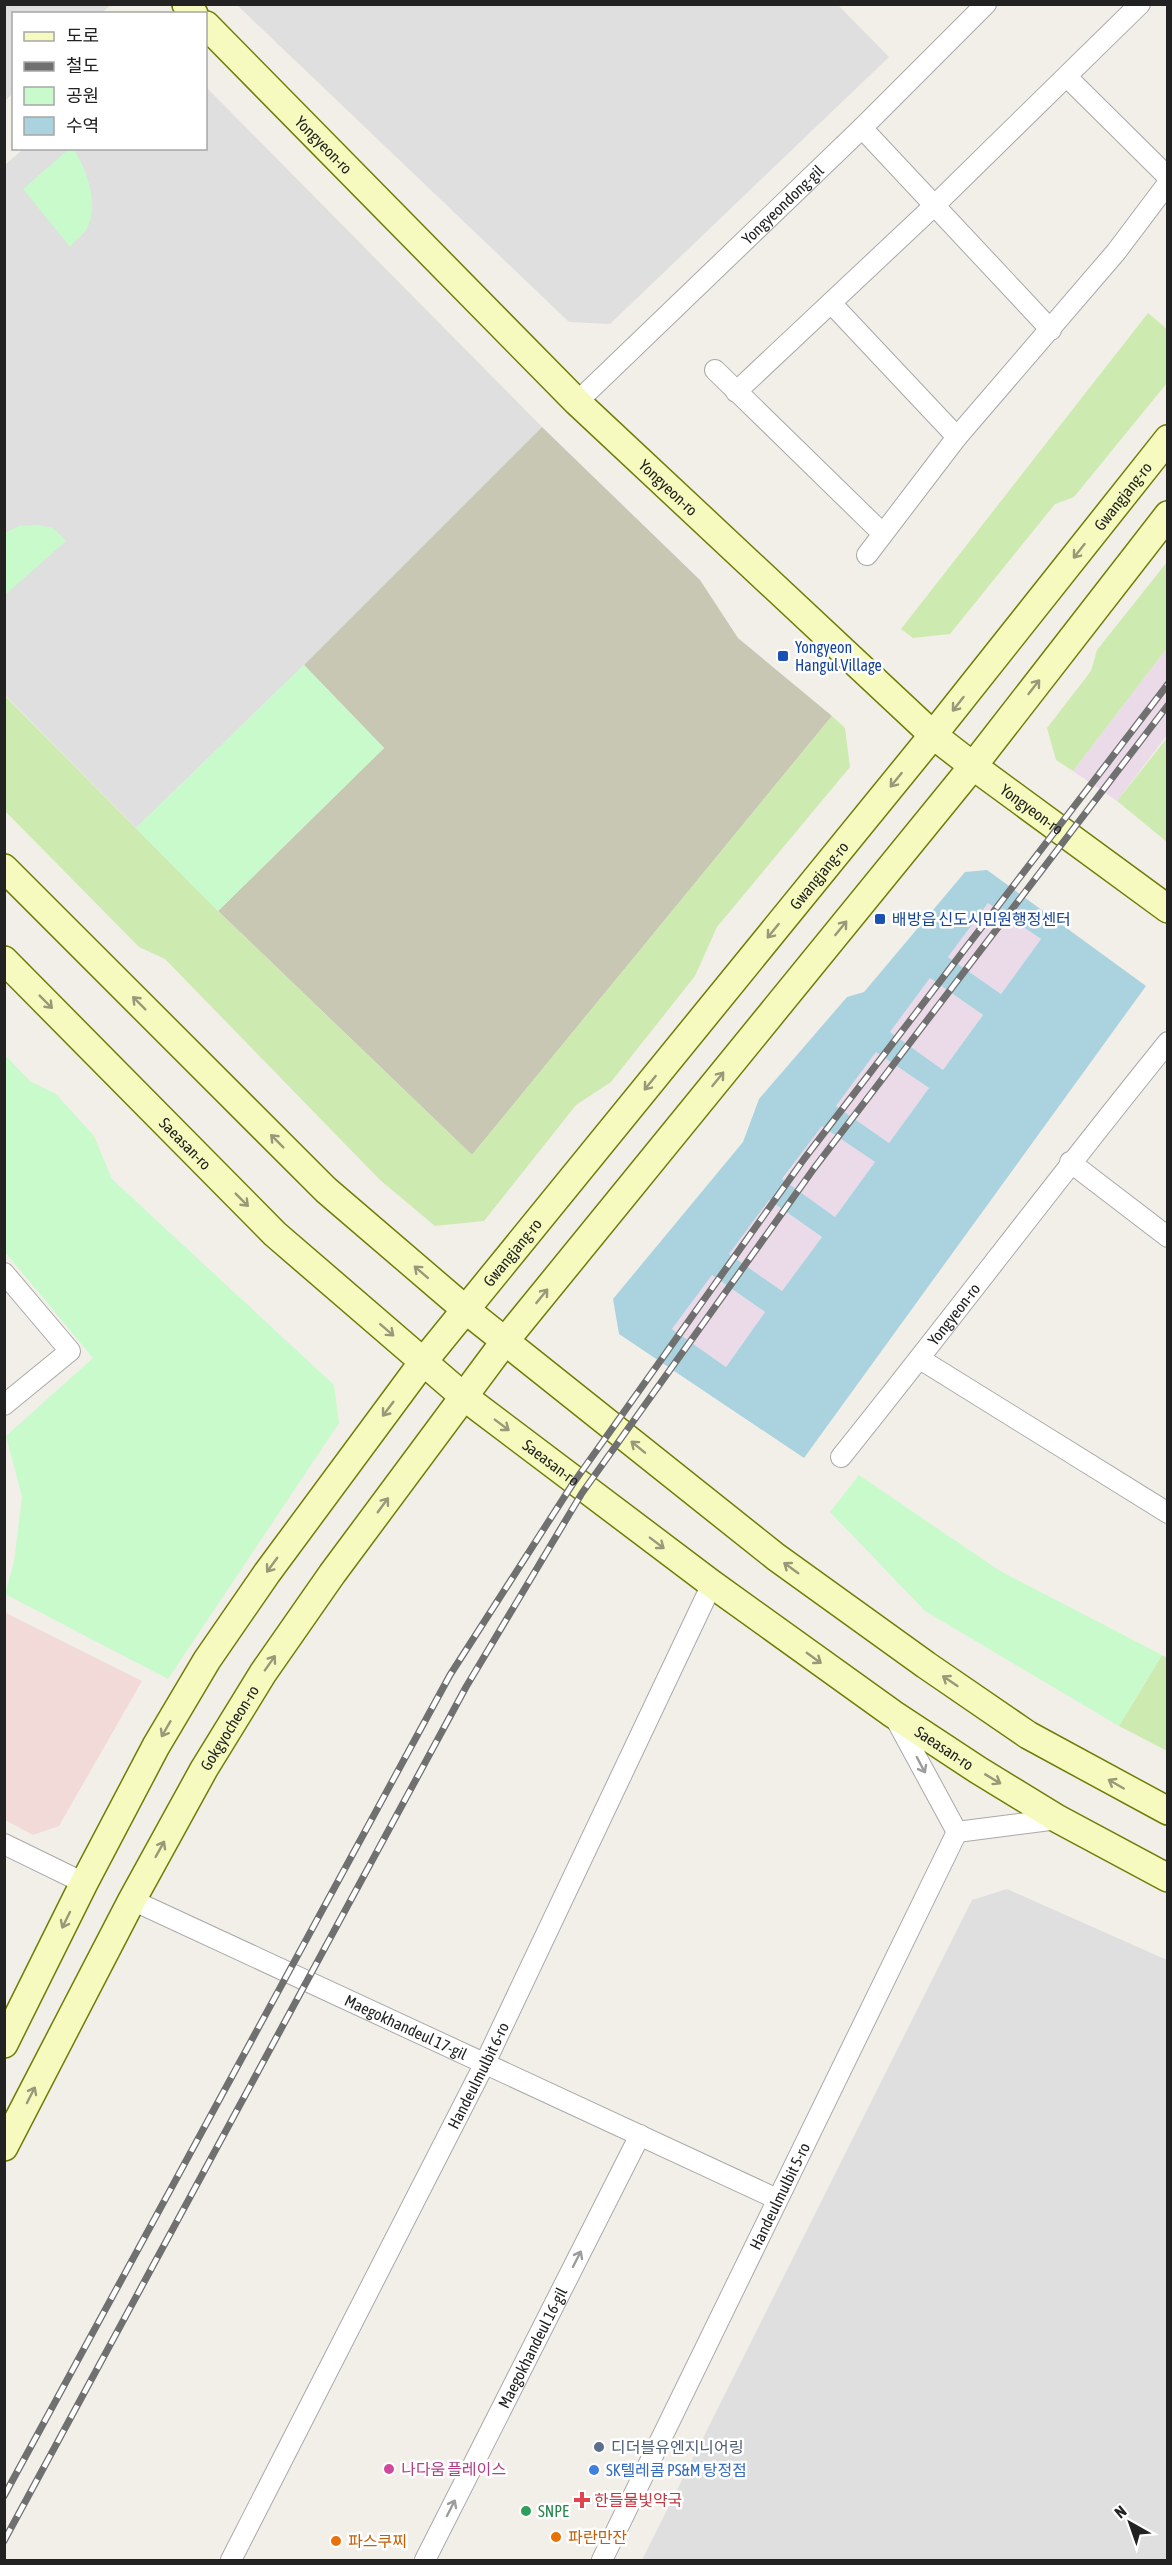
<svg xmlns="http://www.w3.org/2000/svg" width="1172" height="2565" viewBox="0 0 1172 2565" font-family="'Asap Condensed','Noto Sans KR',sans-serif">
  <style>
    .residential { fill: #e0dfdf }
    .commercial { fill: #f2dad9 }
    .industrial { fill: #ebdbe8 }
    .construction { fill: #c7c7b4 }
    .grass { fill: #cdebb0 }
    .park { fill: #c8facc }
    .water { fill: #aad3df; fill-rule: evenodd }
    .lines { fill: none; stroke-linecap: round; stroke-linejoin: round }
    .street-casing { stroke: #a9a9a9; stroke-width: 22 }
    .secondary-casing { stroke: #707d05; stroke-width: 30 }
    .street { stroke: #fff; stroke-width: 20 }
    .secondary { stroke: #f7fabf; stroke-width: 27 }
    .rail-casing { stroke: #707070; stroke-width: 7 }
    .rail { stroke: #fff; stroke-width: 4.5; stroke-dasharray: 14; stroke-linecap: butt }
    .oneway { stroke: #979978 }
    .oneway2 { stroke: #9c9c9c }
    .transit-dot { fill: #1a4fb4; stroke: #fff; stroke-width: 2 }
    .service-dot { fill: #5c6f8a; stroke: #fff; stroke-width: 2 }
    .hotel-dot { fill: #d1479c; stroke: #fff; stroke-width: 2 }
    .shop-dot { fill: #3f7fe0; stroke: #fff; stroke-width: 2 }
    .health-dot { fill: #e0444e; stroke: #fff; stroke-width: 2 }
    .leisure-dot { fill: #2e9e5b; stroke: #fff; stroke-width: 2 }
    .food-dot { fill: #e8710a; stroke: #fff; stroke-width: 2 }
    .labels { text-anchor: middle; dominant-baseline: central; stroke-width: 5; stroke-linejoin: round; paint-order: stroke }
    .street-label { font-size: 16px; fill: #222; stroke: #fff }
    .transit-label { font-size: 16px; fill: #164399; stroke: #fff; text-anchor: start }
    .service-label { font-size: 16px; fill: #4e5e75; stroke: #fff; text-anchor: start }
    .hotel-label { font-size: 16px; fill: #b23c85; stroke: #fff; text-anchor: start }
    .shop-label { font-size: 16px; fill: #366cbe; stroke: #fff; text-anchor: start }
    .health-label { font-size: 16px; fill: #be3a42; stroke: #fff; text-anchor: start }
    .leisure-label { font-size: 16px; fill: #27864d; stroke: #fff; text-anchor: start }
    .food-label { font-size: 16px; fill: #c56008; stroke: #fff; text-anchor: start }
  </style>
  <rect width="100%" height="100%" fill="#f2efe9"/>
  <g class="residential">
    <polygon points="5,4 111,4 111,5 101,13 14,14 13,93 5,101"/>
    <polygon points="237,5 838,5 889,57 610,324 569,322"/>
    <polygon points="206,87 542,427 304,665 136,828 5,695 5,165 23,149 206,148"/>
    <polygon points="1007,1889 1167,1960 1167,2560 642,2560 972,1900"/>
  </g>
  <polygon class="commercial" points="4,1612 142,1681 59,1826 33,1835 5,1820"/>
  <g class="industrial">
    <polygon points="1167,648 1167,735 1117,801 1073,771"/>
    <polygon points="988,902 1041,939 1001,994 948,957"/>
    <polygon points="930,978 983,1015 943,1070 890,1032"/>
    <polygon points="876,1052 929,1088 889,1143 836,1106"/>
    <polygon points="822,1125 875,1162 835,1217 782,1180"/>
    <polygon points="768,1200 822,1237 782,1291 729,1254"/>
    <polygon points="712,1275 765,1312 726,1367 672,1329"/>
  </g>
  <polygon class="construction" points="542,427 700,580 738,638 832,716 472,1155 218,911 384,748 304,665"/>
  <g class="grass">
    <polygon points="1148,313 1167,329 1167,383 1074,497 1055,504 950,634 913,638 901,629"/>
    <polygon points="1167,562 1167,648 1073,771 1056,760 1047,728 1091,671 1097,650"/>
    <polygon points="4,695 218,911 472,1155 832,716 845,728 850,767 717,927 695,976 611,1082 576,1105 484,1221 435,1226 380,1180 165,959 139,947 5,811"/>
    <polygon points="1167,738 1167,842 1117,801"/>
    <polygon points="1162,1655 1167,1658 1167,1751 1119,1726"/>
  </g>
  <g class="park">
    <path d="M69 149H74C86 169 101 207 86 230 82 236 75 241 70 247L23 189Z"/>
    <polygon points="38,525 53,528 66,541 5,595 5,533 19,526"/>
    <polygon points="304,665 384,748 218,911 136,828"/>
    <polygon points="4,1054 30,1081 56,1094 94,1136 112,1179 334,1385 339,1423 168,1679 5,1594 14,1562 22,1497 6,1436 93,1358 5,1252"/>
    <polygon points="859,1475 1000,1571 1162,1655 1119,1726 925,1611 830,1512"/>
  </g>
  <path class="water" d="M987 870 1146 986 804 1458 619 1334 613 1299 743 1142 759 1099 847 997 864 992 965 872ZM988 903 1041 939 1001 994 948 957ZM930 978 983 1015 943 1070 890 1032ZM876 1052 929 1088 889 1143 836 1106ZM822 1126 875 1162 835 1217 782 1179ZM769 1200 822 1237 782 1291 729 1254ZM712 1275 765 1312 726 1367 672 1329Z"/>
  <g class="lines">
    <defs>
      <g id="street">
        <polyline points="1067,77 1168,177"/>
        <polyline points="862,128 1051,330"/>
        <polyline points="831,303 957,437"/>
        <polyline points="715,370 882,533"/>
        <polyline points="736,392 936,204 1140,4"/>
        <path id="s1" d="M577 402 862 128 986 4"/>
        <polyline points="867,555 957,437 1116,252 1168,183"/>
        <polyline points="1070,1162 1168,1237"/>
        <polyline points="4,1273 70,1351 4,1405"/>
        <polyline points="920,1359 1168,1513"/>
        <path id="s2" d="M841 1457C951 1320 1057 1179 1168 1042"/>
        <polyline points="894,1716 957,1832"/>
        <polyline points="957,1832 1058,1819"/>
        <polyline points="4,1844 84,1883"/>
        <path id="s3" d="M132 1900 777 2199"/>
        <path id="s4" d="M231 2560 485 2063 712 1584"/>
        <path id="s5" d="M425 2560 640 2135"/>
        <path id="s6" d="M602 2560 957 1832"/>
      </g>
      <g id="secondary">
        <polyline points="186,4 194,14"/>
        <path id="s7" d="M206 25 577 402 933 735 973 766 1168 909"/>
        <polyline points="4,868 326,1190 466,1310 776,1557 926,1665 1028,1735 1168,1811"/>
        <path id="s8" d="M4 960 275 1234 463 1396 712 1584 893 1714 978 1770 1058 1819 1168 1878"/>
        <path id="s9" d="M4 2044 84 1883 156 1746 207 1660 267 1573 423 1362 933 735 1168 439"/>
        <path id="s10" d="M4 2147 132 1900 204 1769 263 1673 332 1574 505 1341 973 766 1168 515"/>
      </g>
    </defs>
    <use href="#street" class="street-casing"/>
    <use href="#secondary" class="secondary-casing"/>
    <use href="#street" class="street"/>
    <use href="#secondary" class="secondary"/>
    <defs>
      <g id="rail">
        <polyline points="4,2496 450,1675 572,1485 804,1159 1168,684"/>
        <polyline points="4,2541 466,1687 582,1493 815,1167 1168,705"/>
      </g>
    </defs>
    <use href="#rail" class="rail-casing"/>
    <use href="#rail" class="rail"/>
  </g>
  <defs><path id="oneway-shaft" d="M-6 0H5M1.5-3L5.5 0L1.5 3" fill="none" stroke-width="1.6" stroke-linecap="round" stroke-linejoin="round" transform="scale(1.5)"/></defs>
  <g class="oneway">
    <use href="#oneway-shaft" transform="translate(1079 551) rotate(128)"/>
    <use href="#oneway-shaft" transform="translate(1034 687) rotate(-52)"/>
    <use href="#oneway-shaft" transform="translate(958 704) rotate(128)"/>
    <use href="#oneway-shaft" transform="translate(896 780) rotate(129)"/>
    <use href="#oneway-shaft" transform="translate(841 928) rotate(-51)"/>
    <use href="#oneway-shaft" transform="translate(773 931) rotate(129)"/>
    <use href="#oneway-shaft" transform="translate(46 1002) rotate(45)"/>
    <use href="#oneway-shaft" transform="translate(139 1003) rotate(-135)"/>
    <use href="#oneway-shaft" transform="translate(718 1079) rotate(-51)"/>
    <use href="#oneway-shaft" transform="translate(650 1083) rotate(129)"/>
    <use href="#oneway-shaft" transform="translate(277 1141) rotate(-135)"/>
    <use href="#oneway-shaft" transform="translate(242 1200) rotate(45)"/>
    <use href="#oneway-shaft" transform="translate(421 1272) rotate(-139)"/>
    <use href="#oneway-shaft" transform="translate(542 1296) rotate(-51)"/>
    <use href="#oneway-shaft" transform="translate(387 1330) rotate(41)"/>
    <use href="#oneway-shaft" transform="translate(388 1409) rotate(127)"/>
    <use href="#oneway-shaft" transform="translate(502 1425) rotate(37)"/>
    <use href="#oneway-shaft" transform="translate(638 1447) rotate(-141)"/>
    <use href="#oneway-shaft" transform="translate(383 1505) rotate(-54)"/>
    <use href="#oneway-shaft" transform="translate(657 1543) rotate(37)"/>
    <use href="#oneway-shaft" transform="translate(272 1565) rotate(126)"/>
    <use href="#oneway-shaft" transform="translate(791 1568) rotate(-144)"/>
    <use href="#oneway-shaft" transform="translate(814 1658) rotate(36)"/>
    <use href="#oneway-shaft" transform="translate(270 1663) rotate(-55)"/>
    <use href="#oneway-shaft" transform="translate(950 1681) rotate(-146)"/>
    <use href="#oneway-shaft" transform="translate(166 1729) rotate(120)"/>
    <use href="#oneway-shaft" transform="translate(993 1779) rotate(31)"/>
    <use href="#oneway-shaft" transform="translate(1116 1784) rotate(-150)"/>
    <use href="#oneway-shaft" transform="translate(160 1849) rotate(-61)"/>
    <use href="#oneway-shaft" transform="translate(66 1920) rotate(116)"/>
    <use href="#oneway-shaft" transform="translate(31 2095) rotate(-63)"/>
  </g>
  <g class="oneway2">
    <use href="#oneway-shaft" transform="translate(921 1765) rotate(62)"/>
    <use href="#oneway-shaft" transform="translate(577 2259) rotate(-63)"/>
    <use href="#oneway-shaft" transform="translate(451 2508) rotate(-63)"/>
  </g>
  <g class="transit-dot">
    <rect x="777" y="650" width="12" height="12" rx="3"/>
    <rect x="874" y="913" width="12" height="12" rx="3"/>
  </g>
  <circle class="service-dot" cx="599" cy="2447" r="6"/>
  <circle class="hotel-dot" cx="389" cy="2469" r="6"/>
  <circle class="shop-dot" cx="594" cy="2470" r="6"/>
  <path class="health-dot" d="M579 2491h6v6h6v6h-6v6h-6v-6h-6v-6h6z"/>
  <circle class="leisure-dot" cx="526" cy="2511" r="6"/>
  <g class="food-dot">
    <circle cx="556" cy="2537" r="6"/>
    <circle cx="336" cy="2541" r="6"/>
  </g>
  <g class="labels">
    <g class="street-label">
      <text stroke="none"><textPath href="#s7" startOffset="168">Yongyeon-ro</textPath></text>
      <text stroke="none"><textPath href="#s1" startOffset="285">Yongyeondong-gil</textPath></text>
      <text stroke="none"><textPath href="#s7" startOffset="654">Yongyeon-ro</textPath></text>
      <text stroke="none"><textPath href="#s9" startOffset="1916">Gwangjang-ro</textPath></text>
      <text stroke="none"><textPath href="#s7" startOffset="1140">Yongyeon-ro</textPath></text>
      <text stroke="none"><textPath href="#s9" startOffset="1430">Gwangjang-ro</textPath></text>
      <text stroke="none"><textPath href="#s8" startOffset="258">Saeasan-ro</textPath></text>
      <text stroke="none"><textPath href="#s9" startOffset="944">Gwangjang-ro</textPath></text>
      <text stroke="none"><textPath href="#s2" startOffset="182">Yongyeon-ro</textPath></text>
      <text stroke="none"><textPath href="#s8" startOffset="744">Saeasan-ro</textPath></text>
      <text stroke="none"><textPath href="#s10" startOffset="476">Gokgyocheon-ro</textPath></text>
      <text stroke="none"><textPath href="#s8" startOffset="1230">Saeasan-ro</textPath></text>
      <text stroke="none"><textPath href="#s3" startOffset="302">Maegokhandeul 17-gil</textPath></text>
      <text stroke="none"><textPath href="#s4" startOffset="544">Handeulmulbit 6-ro</textPath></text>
      <text stroke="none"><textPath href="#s6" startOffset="405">Handeulmulbit 5-ro</textPath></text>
      <text stroke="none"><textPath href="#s5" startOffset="238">Maegokhandeul 16-gil</textPath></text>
    </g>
    <g class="transit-label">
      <text x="795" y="647">Yongyeon<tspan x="795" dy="18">Hangul Village</tspan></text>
      <text x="892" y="919">배방읍 신도시민원행정센터</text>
    </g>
    <g class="service-label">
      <text x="611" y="2447">디더블유엔지니어링</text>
    </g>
    <g class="hotel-label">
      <text x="401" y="2469">나다움 플레이스</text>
    </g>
    <g class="shop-label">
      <text x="606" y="2470">SK텔레콤 PS&amp;M 탕정점</text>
    </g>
    <g class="health-label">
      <text x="594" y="2500">한들물빛약국</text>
    </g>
    <g class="leisure-label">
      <text x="538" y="2511">SNPE</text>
    </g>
    <g class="food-label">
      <text x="568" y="2537">파란만잔</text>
      <text x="348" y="2541">파스쿠찌</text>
    </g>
  </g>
  <rect width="1172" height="2565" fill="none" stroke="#222222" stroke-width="12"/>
  <rect x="12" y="12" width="195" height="138" fill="#ffffff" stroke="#a7a7a7" stroke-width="1.5"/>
  <rect x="24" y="32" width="30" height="9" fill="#f7fabf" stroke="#a7a7a7" stroke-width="1.5"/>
  <text x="66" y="42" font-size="18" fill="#222222">도로</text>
  <rect x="24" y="62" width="30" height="9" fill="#707070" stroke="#a7a7a7" stroke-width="1.5"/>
  <text x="66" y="72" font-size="18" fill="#222222">철도</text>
  <rect x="24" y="87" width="30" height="18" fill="#c8facc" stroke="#a7a7a7" stroke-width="1.5"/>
  <text x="66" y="102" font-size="18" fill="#222222">공원</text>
  <rect x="24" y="117" width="30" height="18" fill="#aad3df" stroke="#a7a7a7" stroke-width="1.5"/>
  <text x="66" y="132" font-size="18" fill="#222222">수역</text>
  <g transform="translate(1130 2523) rotate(320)" stroke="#ffffff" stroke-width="4.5" paint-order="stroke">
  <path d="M0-4.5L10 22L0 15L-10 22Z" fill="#222222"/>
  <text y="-9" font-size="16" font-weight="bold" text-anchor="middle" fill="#222222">N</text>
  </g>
</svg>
